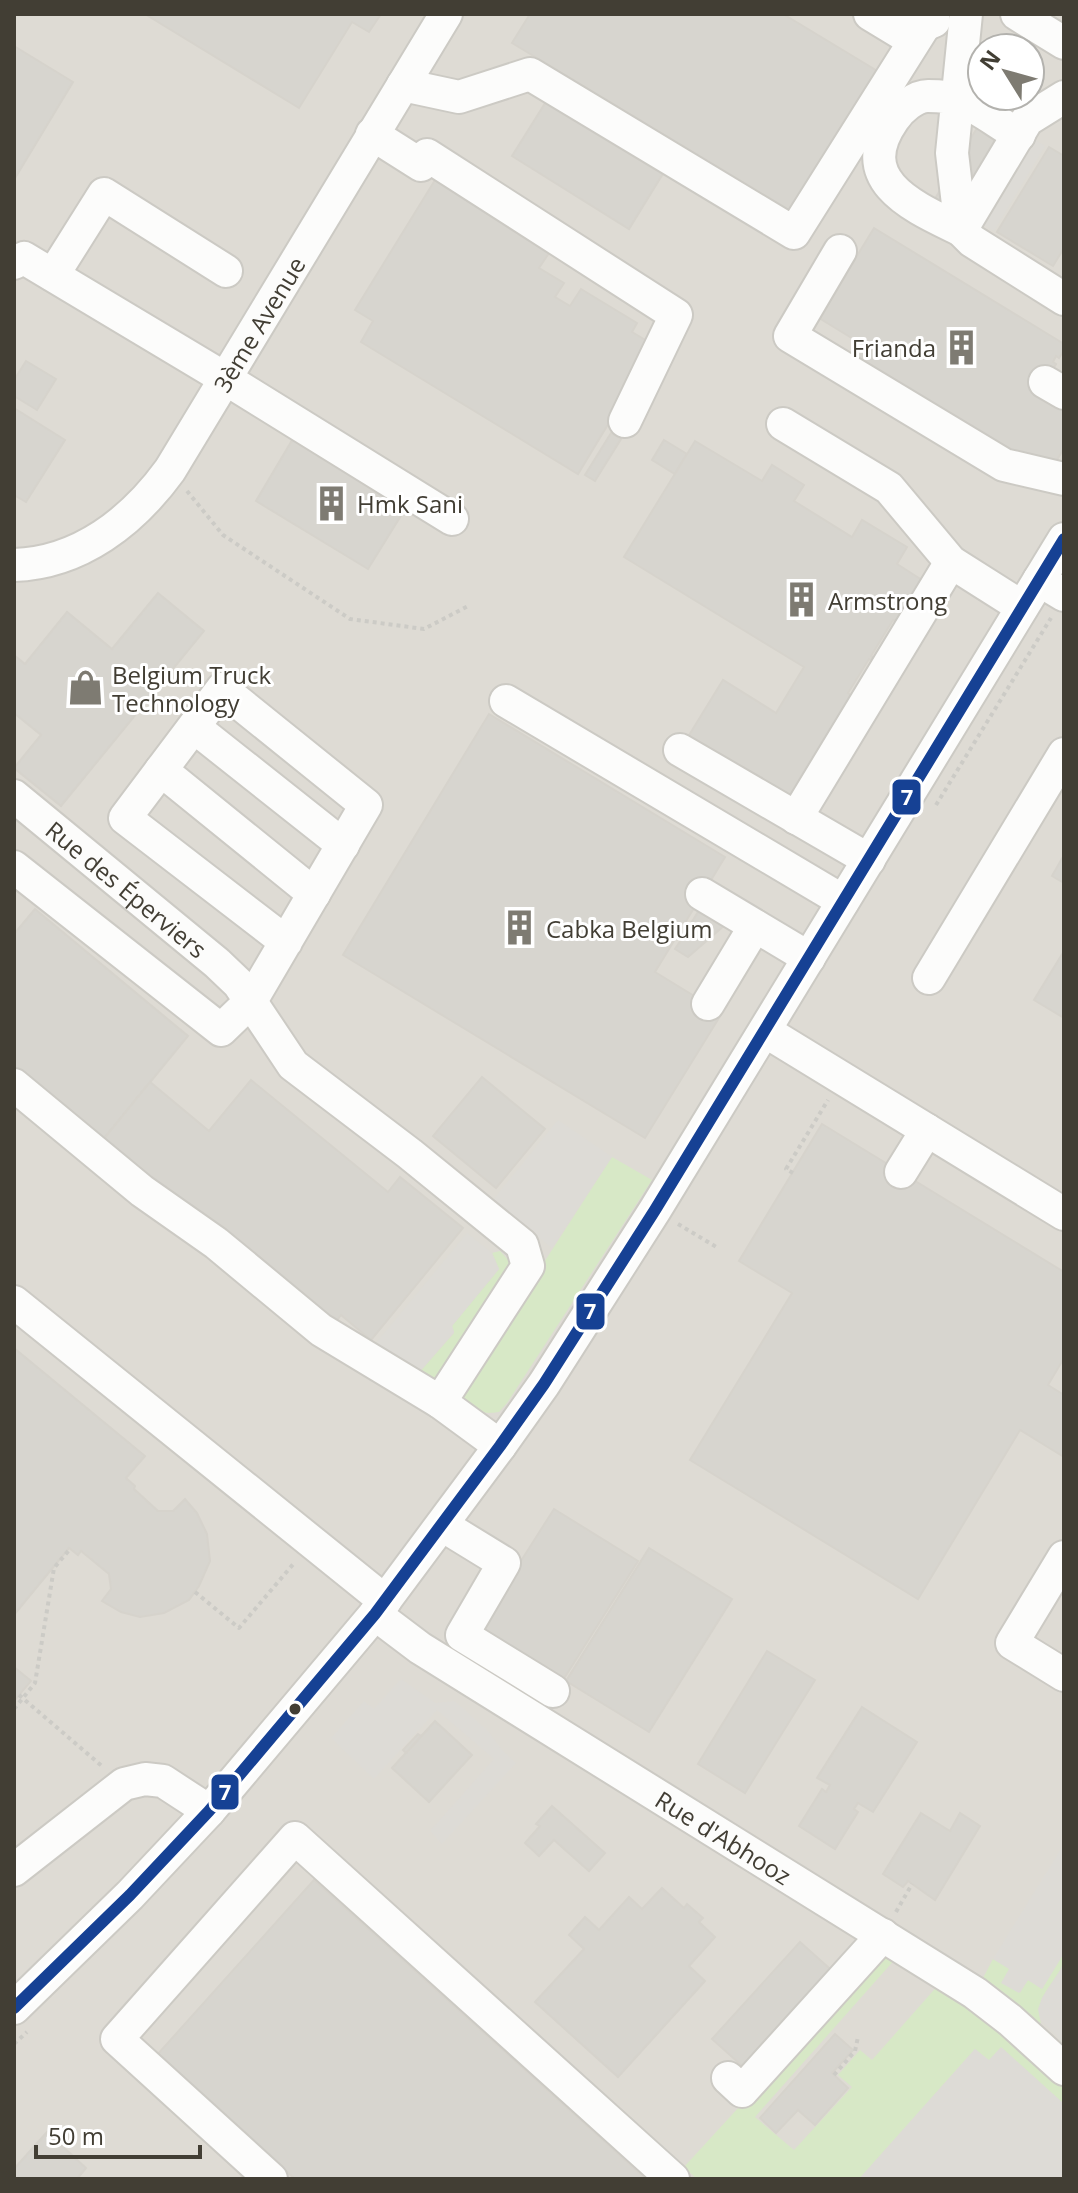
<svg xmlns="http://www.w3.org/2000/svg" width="1078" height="2193" viewBox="0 0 1078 2193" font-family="'Open Sans',sans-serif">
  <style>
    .industrial { fill: #dedbd4; fill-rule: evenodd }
    .green { fill: #d7e8c6 }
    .parking { fill: #dddbd6 }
    .building { fill: #d7d5cf; stroke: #d6d3cc; stroke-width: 2 }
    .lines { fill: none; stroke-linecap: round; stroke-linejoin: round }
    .minor-casing { stroke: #cccac4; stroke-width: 36 }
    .path { stroke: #cccbc6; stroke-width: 4; stroke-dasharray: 4 4; stroke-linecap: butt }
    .minor { stroke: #fcfcfb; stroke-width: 32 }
    .bus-1-casing { stroke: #fff; stroke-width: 18 }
    .bus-1 { stroke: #164194; stroke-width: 12 }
    .bus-dot { fill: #423e34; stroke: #fff; stroke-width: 3 }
    .labels { text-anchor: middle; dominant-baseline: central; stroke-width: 6; stroke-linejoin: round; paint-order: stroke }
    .street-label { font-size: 24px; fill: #423e34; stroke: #fff }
    .poi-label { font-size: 24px; fill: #423e34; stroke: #fff; text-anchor: start }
    .line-badge { stroke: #fff; stroke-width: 3 }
    .badge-label { font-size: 22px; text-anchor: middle; font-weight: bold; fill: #fff }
  </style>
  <rect width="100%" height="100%" fill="#eeece6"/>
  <path class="industrial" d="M14 14H1064V2179H14ZM982 48H1030V96H982Z"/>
  <g class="green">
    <path d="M612 1157 652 1180 507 1403 499 1412C488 1414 465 1414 464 1398 464 1393 466 1388 466 1383Z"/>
    <polygon points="500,1251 510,1262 510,1269 444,1376 434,1382 417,1375 454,1333 452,1326 499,1269 492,1253"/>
    <polygon points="884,1949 897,1957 755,2117 794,2150 852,2087 838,2075 860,2050 872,2060 940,1983 1023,2045 1064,2085 1064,2104 1002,2048 989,2061 975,2049 859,2179 697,2179 684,2167"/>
    <path d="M1064 1953C1064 1983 1034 1986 1041 2024L1013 2000 983 1978 993 1959 1010 1969 1020 1993 1028 1980 1042 1989Z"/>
  </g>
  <g class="parking">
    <polygon points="1030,137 1045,146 994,231 979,223"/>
    <polygon points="558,1120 612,1157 552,1248 493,1200"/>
    <polygon points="467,1233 492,1253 499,1269 452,1326 454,1332 417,1375 376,1343"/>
    <polygon points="401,1679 435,1703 455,1701 488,1731 502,1750 516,1763 442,1844 430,1831 494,1759 437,1710 374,1779 331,1738 364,1701 374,1709"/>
    <polygon points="1064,1844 1064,1953 1042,1989 1028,1980 1019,1993 1001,1983 1009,1969 993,1959"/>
    <polygon points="1064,1964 1064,2044 1040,2019 1038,2009 1042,1998"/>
    <polygon points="1001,2047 1064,2104 1064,2179 859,2179 975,2049 989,2060"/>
  </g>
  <g class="building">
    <polygon points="145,14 381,14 369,32 352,22 299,108"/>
    <polygon points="530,14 783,14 879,72 794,213 512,43"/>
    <polygon points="14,46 73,82 14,180"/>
    <polygon points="547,100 664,172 629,229 512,156"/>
    <polygon points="992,103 1019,120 950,236 923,219"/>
    <polygon points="1049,147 1064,156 1064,248 1053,266 997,232"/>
    <polygon points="435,180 551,250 539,268 564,283 555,297 570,306 581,289 637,323 632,332 650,343 630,388 578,474 361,342 373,321 355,310"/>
    <polygon points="874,228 1064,344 1064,350 1059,358 1056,356 1053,362 1056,364 1038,394 1064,410 1064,448 1054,465 1016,456 851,363 863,345 819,318"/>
    <polygon points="26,361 56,379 37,410 14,396 14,380"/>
    <polygon points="14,408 65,440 26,502 14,495"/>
    <polygon points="611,433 621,439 595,481 585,475"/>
    <polygon points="294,437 407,506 368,569 256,501"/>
    <polygon points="664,440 687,454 675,474 652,460"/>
    <polygon points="695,441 762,481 772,465 804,485 794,501 852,537 862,520 907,547 897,564 922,580 897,622 893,620 871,656 873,657 871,660 869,659 848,693 852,696 790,799 688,737 723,680 776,713 804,667 624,557"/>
    <polygon points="158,593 204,631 61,806 14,768 41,735 14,713 14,655 25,664 67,612 112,649"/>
    <polygon points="489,714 725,857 655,972 722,1013 645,1138 343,955"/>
    <polygon points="1064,855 1064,883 1052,876"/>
    <polygon points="35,909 188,1036 98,1146 14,1076 14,934"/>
    <polygon points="699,910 725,925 688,957 675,949 683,937 678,934 685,922 690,925"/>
    <polygon points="1064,951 1064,1018 1034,1000"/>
    <polygon points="482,1077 545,1129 496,1188 433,1136"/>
    <polygon points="251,1080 388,1192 400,1177 463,1228 371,1340 341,1315 331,1328 98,1146 150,1082 209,1131"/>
    <polygon points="822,1124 1064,1272 1064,1358 1048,1385 1064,1395 1064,1457 1020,1430 918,1599 690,1460 792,1293 739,1261"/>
    <polygon points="14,1348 145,1456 126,1478 135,1486 134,1489 158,1511 173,1511 185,1499 197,1513 207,1534 210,1561 199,1586 189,1600 164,1613 140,1617 121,1612 102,1601 111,1589 109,1574 81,1551 78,1555 69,1548 14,1615"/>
    <polygon points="554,1509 638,1561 563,1680 479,1627"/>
    <polygon points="649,1548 732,1599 649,1732 566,1681"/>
    <polygon points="767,1651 815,1680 745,1793 698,1764"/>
    <polygon points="14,1667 31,1681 14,1701"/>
    <polygon points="862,1707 917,1742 873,1812 858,1803 854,1809 858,1812 835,1849 799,1826 822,1789 826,1792 830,1785 817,1778"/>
    <polygon points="435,1721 472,1755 429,1802 392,1768"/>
    <polygon points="418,1734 421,1736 406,1753 403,1750"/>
    <polygon points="552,1806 605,1853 589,1871 554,1840 539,1856 525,1843 540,1826 536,1824"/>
    <polygon points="921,1813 950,1831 960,1813 980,1826 935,1900 908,1881 903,1887 883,1874"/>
    <polygon points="314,1880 646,2179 295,2179 157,2055"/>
    <polygon points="662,1888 684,1908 687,1904 703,1918 699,1922 715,1937 689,1966 705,1981 618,2077 535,2002 584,1949 569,1935 585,1917 599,1930 629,1897 642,1909"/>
    <polygon points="800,1942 837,1975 749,2072 712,2039"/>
    <polygon points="835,2034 853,2050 832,2073 848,2088 815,2125 798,2110 776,2133 760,2118"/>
    <polygon points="47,2132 86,2168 77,2179 14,2179 14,2169"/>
  </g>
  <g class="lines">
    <defs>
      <g id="minor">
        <polyline points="870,14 903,34 934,21"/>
        <path d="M966 14 952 153 961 230C914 207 851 181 893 120 900 109 915 96 928 96 937 96 951 97 959 100 980 108 999 124 1019 135"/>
        <polyline points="1017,14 1064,43"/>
        <polyline points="403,85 459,97 530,74 794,233 926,23"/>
        <polyline points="1064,97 1027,120 961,230 972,241 1064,299"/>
        <polyline points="372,134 421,165 427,155 676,315 625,421"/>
        <polyline points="840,251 790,336 1004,465 1064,479"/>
        <polyline points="14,263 24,258 226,379 452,519"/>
        <polyline points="53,275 104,194 226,271"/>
        <polyline points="1045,382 1064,393"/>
        <polyline points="783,424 889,488 951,562 1022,607"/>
        <path id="s1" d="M14 565C80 563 133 521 170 470L446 14"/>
        <polyline points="1039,580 1064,595"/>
        <polyline points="506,701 843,901"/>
        <polyline points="194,727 343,845"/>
        <polyline points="680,750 869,860"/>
        <polyline points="161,770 314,894"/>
        <path id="s2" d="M14 796 217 963 239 984 293 1065 410 1154 522 1245 528 1266 440 1402 500 1446"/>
        <polyline points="796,818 951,562"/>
        <polyline points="14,867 221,1030 251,1001 366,805 222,689 125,818 286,942"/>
        <polyline points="702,894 809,958"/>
        <polyline points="929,978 1064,754"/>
        <polyline points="708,1004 755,926"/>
        <polyline points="765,1031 1064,1214"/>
        <polyline points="14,1085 142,1191 216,1243 321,1330 440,1402"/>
        <polyline points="901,1172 927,1130"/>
        <polyline points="14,1302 385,1601"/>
        <polyline points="442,1525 504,1563 462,1635 553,1691"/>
        <polyline points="1064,1557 1012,1643 1064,1675"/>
        <path id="s3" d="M375 1614 420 1648 975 1993 1010 2020 1064 2069"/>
        <polyline points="14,1870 124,1784 145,1779 163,1781 209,1811"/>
        <polyline points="14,2008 130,1895 209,1811 375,1614 500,1446 544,1384 655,1210 1064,539"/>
        <polyline points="728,2078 742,2091 883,1935"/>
        <polyline points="271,2179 117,2039 295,1838 673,2179"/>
      </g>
    </defs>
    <use href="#minor" class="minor-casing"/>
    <g class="path">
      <polyline points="187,491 223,535 350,619 424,629 470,605"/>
      <polyline points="936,805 1051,618"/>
      <polyline points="793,1173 786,1169 828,1100"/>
      <polyline points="678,1224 718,1248"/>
      <polyline points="195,1592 239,1628 295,1562"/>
      <polyline points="19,1695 103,1767"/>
      <polyline points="14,1709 35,1683 54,1568 70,1549"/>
      <polyline points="896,1912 912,1884"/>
      <polyline points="14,2044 27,2032"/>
      <polyline points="834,2075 855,2051 858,2037"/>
    </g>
    <use href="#minor" class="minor"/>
    <defs>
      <polyline id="bus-1" points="14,2008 130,1895 209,1811 375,1614 500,1446 544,1384 655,1210 1064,539"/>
    </defs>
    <use href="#bus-1" class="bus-1-casing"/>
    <use href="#bus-1" class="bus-1"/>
  </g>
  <defs>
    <symbol id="building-bare" viewBox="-9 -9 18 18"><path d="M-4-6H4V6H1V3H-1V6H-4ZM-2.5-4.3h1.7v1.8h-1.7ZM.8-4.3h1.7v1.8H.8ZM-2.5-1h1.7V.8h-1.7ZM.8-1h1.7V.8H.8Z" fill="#7e7b72" stroke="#fff" stroke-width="2.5" paint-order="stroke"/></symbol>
    <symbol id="shop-bare" viewBox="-9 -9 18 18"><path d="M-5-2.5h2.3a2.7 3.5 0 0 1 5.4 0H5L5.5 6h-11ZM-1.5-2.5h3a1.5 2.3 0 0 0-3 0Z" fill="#7e7b72" stroke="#fff" stroke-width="2.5" paint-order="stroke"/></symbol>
  </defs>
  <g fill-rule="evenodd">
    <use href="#building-bare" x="936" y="322" width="51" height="51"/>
    <use href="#building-bare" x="306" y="478" width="51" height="51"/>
    <use href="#building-bare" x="776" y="574" width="51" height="51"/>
    <use href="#shop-bare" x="60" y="662" width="51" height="51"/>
    <use href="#building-bare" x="494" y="902" width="51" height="51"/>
  </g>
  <circle class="bus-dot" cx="295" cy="1709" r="7"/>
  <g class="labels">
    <g class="street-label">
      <text stroke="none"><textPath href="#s1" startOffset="360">3ème Avenue</textPath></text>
      <text stroke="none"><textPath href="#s2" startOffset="146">Rue des Éperviers</textPath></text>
      <text stroke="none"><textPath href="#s3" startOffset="414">Rue d'Abhooz</textPath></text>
    </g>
    <g class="poi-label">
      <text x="936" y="347" text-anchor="end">Frianda</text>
      <text x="357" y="503">Hmk Sani</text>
      <text x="828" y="600">Armstrong</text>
      <text x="112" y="674">Belgium Truck<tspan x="112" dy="28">Technology</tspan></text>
      <text x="546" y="928">Cabka Belgium</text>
    </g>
  </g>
  <g class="line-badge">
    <rect x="891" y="778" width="31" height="38" rx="8" fill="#164194"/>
    <rect x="575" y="1292" width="31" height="39" rx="8" fill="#164194"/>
    <rect x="210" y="1773" width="30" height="38" rx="8" fill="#164194"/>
  </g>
  <g class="badge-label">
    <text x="907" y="805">7</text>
    <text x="590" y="1319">7</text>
    <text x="225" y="1800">7</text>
  </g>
  <rect width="1078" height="2193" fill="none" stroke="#423e34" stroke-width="32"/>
  <g transform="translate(1006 72) rotate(307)"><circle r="38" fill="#ffffff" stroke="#b3b2ae" stroke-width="2"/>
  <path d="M0-6L14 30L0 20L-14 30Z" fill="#7e7b72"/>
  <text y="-12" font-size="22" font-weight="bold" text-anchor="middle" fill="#423e34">N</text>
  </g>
  <path d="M36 2145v12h164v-12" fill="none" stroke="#423e34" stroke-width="4"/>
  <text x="48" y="2145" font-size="24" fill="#423e34" stroke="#ffffff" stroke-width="6" paint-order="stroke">50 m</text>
</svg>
